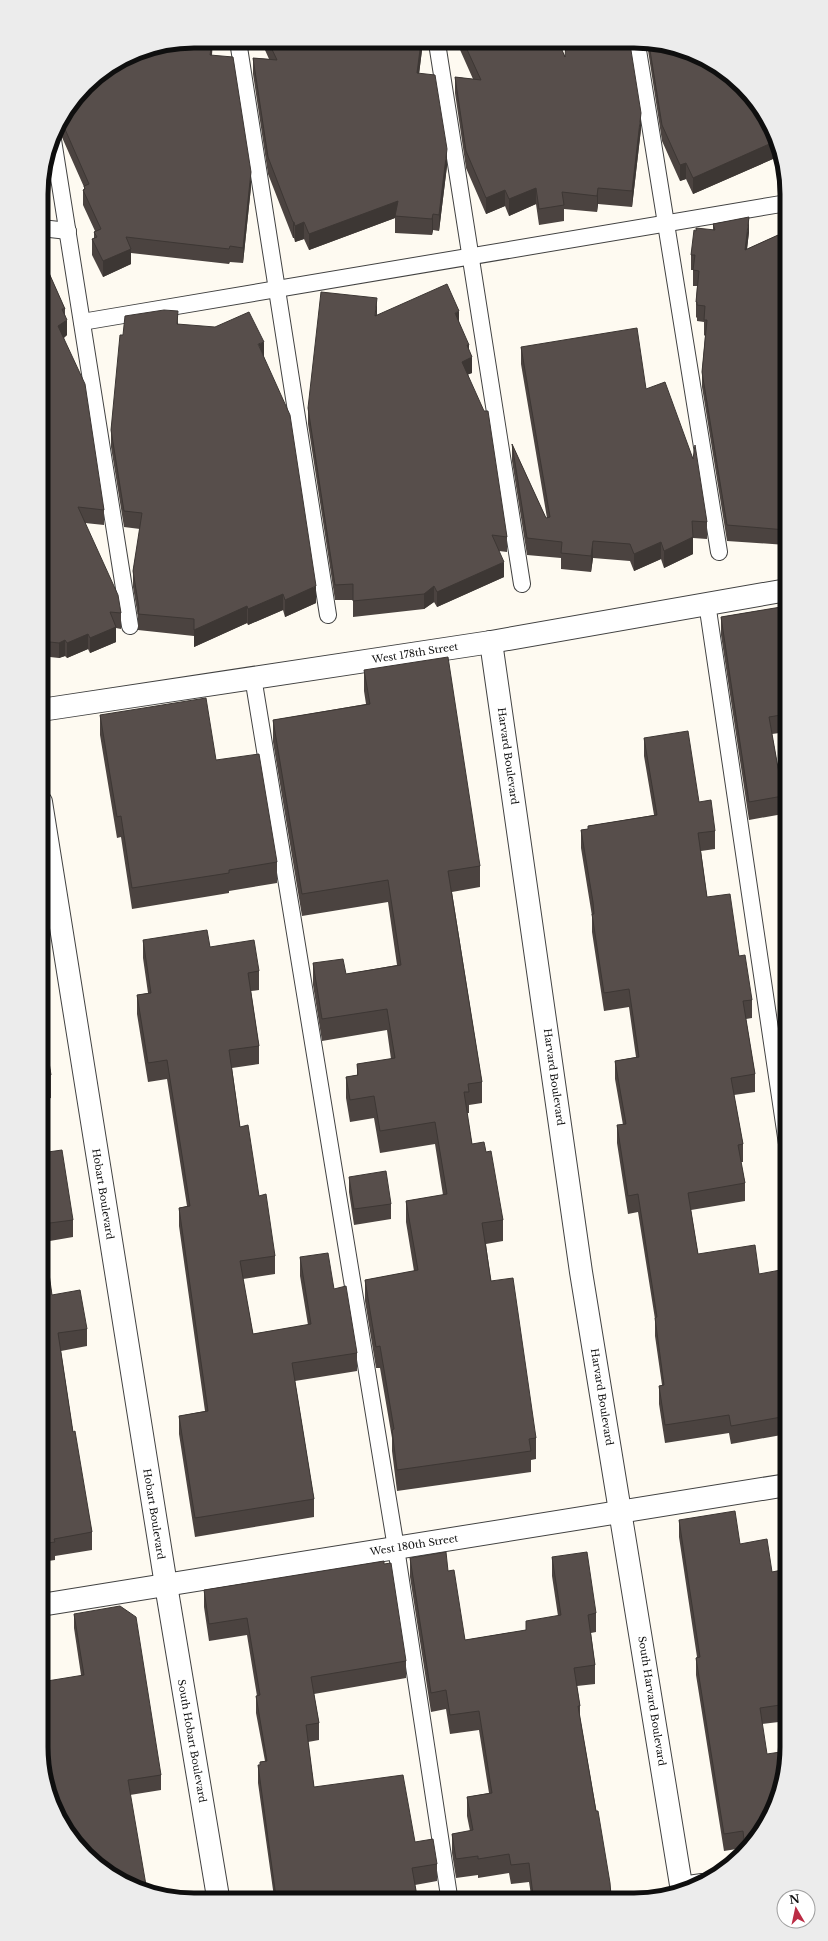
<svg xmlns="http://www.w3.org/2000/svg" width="828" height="1941" viewBox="0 0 828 1941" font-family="'Libre Baskerville',serif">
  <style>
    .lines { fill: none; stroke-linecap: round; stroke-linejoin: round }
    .service-casing { stroke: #424242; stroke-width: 18 }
    .minor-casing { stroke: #424242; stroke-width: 24 }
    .service { stroke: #fff; stroke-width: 16 }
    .minor { stroke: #fff; stroke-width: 22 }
    .wall { fill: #4b4340 }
    .shaded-wall { fill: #3d3734 }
    .building { fill: #574e4b; stroke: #3d3734 }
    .labels { text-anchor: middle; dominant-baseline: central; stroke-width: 4; stroke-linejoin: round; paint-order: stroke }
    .street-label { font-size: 10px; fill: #0f0f0f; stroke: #fff }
    .rim { fill: none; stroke: #0f0f0f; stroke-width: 5 }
  </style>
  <rect width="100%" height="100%" fill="#fefaf1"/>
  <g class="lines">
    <defs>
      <g id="service">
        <polyline points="238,41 328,615"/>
        <polyline points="437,43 522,584"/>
        <polyline points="637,44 719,552"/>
        <polyline points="53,140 130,626"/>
        <polyline points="41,228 68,231"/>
        <polyline points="82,322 787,203"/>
        <polyline points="707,603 787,1144"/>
        <polyline points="253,677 396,1548 449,1896"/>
        <polyline points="681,1885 702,1882"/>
      </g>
      <g id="minor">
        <polyline points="491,642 581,1272 682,1891"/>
        <polyline points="41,710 491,642 787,590"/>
        <polyline points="41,802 166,1585 218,1897"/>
        <polyline points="41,1605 787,1485"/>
      </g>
    </defs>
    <use href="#service" class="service-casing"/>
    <use href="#minor" class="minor-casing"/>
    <use href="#service" class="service"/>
    <use href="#minor" class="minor"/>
  </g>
  <g class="wall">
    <polygon points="194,41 213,41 212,55 251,187 243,263 230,262 229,264 131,253 131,264 103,277 92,255 92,239 94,239 94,232 95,231 83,205 83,190 84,189 84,187 57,126 93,79"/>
    <polygon points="261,41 423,42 419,74 447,166 439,231 433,230 432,235 395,233 395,218 309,250 304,239 295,242 294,238 293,238 268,174 253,74 253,58 269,59"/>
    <polygon points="457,43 559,43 565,57 641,129 632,207 598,204 597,212 564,209 564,221 539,225 536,204 509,216 505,206 486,214 466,168 455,93 455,77 473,79"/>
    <polygon points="647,44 663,44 766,118 782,155 693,194 686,179 680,181 662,141"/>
    <polygon points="713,224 749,232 747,249 787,231 786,545 727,541 702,387 702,372 705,336 704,335 704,322 697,321 697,318 696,317 696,302 697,286 693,286 693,270 691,270 691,255 696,231 713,230"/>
    <polygon points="41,255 65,309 65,314 67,335 64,338 104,510 104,525 85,523 121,613 121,629 116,628 116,642 90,653 88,649 67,658 65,656 59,658 41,656"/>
    <polygon points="376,315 459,322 469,351 472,373 468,374 507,537 507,552 499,551 504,577 437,607 434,602 424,609 353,617 353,600 335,600 308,424 308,408"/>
    <polygon points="178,324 264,357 316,603 285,617 283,610 248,625 247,623 194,647 194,636 138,630 138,617 133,587 133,571 140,529 124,527 111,447 111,430 123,335"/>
    <polygon points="521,347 646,389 707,522 707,539 693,538 693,554 664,568 661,559 634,571 630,561 593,558 591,572 561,569 561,558 527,555 512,461 512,444 546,518 547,518 521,364"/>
    <polygon points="787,606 787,732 772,734 783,796 783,814 749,820 721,635 721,617"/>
    <polygon points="364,670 480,866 480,887 452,892 482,1082 482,1103 469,1105 469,1113 467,1113 472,1144 486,1152 503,1220 503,1241 486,1244 491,1281 536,1438 536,1459 531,1460 531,1472 397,1491 392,1451 392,1438 380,1368 376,1368 365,1301 365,1280 414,1271 406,1222 406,1201 443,1195 435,1144 380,1153 374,1118 350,1122 346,1098 346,1077 357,1075 357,1064 391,1059 387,1030 322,1041 313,985 313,963 346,974 397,965 388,902 302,916 273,742 273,720 366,704 364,691"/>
    <polygon points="100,715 216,760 277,862 277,883 229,891 229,893 132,909 121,837 117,838 100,735"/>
    <polygon points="644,738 699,802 715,831 715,849 701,851 707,897 739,956 752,1000 752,1018 746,1019 755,1074 755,1092 734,1095 743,1144 743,1162 741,1162 745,1183 745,1201 691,1210 698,1254 759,1274 787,1273 787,1434 731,1444 729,1433 665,1443 659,1404 659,1386 662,1385 655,1336 655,1319 638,1212 628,1214 617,1143 617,1125 623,1125 615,1079 615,1061 636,1057 629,1007 604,1011 592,932 592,916 581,848 581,830 588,829 588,826 654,815 644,756"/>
    <polygon points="786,788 787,788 787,812 786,806"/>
    <polygon points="784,865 787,865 787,899 784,883"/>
    <polygon points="143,940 210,947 259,971 259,990 251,991 259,1046 259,1064 232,1068 240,1127 275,1256 275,1274 243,1279 253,1334 308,1325 300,1276 300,1257 334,1289 357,1353 357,1371 295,1381 314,1499 314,1517 195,1537 179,1434 179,1416 205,1411 179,1226 179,1208 187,1206 167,1079 148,1082 137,1014 137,995 148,993 143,958"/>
    <polygon points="41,1011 51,1075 51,1098 41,1100"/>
    <polygon points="41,1153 73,1220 73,1237 44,1242 52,1295 87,1329 87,1346 61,1351 73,1432 92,1532 92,1550 55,1556 55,1560 41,1562"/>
    <polygon points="349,1177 391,1204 391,1219 354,1225 349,1192"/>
    <polygon points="679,1520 740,1544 772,1572 787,1569 787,1721 762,1724 755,1840 743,1851 743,1848 724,1851 696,1675 696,1658 697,1657 679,1537"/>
    <polygon points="552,1557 596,1613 596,1632 591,1633 595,1665 595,1684 577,1686 580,1706 580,1717 611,1895 531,1895 529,1882 511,1884 509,1873 478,1878 478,1875 456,1878 452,1853 452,1834 470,1831 467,1816 467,1797 489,1793 479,1730 450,1734 446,1709 431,1712 410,1577 410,1558 448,1571 465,1640 526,1630 558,1616 552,1576"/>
    <polygon points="204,1590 406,1661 406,1678 314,1694 319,1723 319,1740 308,1742 314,1787 415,1842 437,1864 437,1881 415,1885 417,1896 274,1897 258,1783 258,1765 260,1765 260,1762 265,1761 256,1713 256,1696 257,1696 247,1635 209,1641 204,1607"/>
    <polygon points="74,1614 161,1775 161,1790 130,1795 81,1675 74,1628"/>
  </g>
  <g class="shaded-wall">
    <polygon points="212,41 213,41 210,70 210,55"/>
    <polygon points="421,42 423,42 417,90 417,73"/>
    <polygon points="641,113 641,129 632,207 632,191"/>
    <polygon points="776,141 782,155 693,194 693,178"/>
    <polygon points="447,149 447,166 439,231 439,215"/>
    <polygon points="686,163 686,179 680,181 680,165"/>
    <polygon points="251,172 251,187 243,263 243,248"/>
    <polygon points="536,188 536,204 509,216 509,199"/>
    <polygon points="598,188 598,204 597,212 597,196"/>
    <polygon points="505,190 505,206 486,214 486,198"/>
    <polygon points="398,201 395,218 309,250 309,234"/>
    <polygon points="433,214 433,230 432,235 432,219"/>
    <polygon points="749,217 749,232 745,265 745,250"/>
    <rect x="293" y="222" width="1" height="16"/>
    <polygon points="304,222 304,239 295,242 295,226"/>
    <polygon points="131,249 131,264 103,277 103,261"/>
    <polygon points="377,298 377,314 375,331 375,316"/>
    <polygon points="178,311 178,328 177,324"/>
    <polygon points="459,311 459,326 455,313"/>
    <polygon points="67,320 67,335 58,341 58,326"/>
    <polygon points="264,342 264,358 258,344"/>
    <polygon points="467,345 469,345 469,358 472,357 472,373 462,377 462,362"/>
    <polygon points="787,516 787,531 786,545 786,530"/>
    <polygon points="693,537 693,554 664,568 664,551"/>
    <polygon points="593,541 593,558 591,572 591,556"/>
    <polygon points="661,542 661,559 634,571 634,554"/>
    <polygon points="504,562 504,577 437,607 437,592"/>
    <polygon points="316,586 316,603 285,617 285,600"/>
    <polygon points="434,586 434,602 424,609 424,594"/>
    <polygon points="283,594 283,610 248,625 248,609"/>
    <polygon points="247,606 247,623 194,647 194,630"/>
    <polygon points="116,627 116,642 90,653 90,638"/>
    <polygon points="88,634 88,649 67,658 67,643"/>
    <polygon points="65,640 65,656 59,658 59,643"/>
  </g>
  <g class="building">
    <polygon points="194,41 212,41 210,55 233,57 251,172 243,248 230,246 229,249 126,237 131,249 103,261 92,239 97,237 94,232 101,229 83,190 85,189 84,186 89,184 61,120 82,93 84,93 83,92 93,79 136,53"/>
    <polygon points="268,41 421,42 417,73 435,75 447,149 439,215 433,214 432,219 395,216 398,201 309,234 304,222 295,226 294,222 293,222 268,157 253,58 277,60"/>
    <polygon points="464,43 559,43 565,57 566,43 630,44 641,113 632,191 598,188 597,196 562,192 564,205 539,209 536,188 509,199 505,190 486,198 466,151 455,77 481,80"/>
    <polygon points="649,44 663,44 702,57 735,79 766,118 776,141 693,178 686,163 680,165 662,125"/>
    <polygon points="749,217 745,250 787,231 787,516 786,530 727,525 702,372 707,320 704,320 705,306 697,305 697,302 696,302 699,271 693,270 695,255 691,255 694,230 696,231 696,228 715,230 713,224"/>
    <polygon points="41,255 65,309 62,309 67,320 58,326 85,384 104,510 78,507 118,595 121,613 110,612 116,627 90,638 88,634 67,643 65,640 59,643 41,641"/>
    <polygon points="447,284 459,311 455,313 469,345 467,345 472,357 462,362 484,411 488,411 507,537 492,535 504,562 437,592 434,586 424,594 353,601 353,584 335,585 308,408 321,292 377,298 375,316"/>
    <polygon points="164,310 178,311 177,324 215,327 249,312 264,342 258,344 290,415 316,586 285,600 283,594 248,609 247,606 194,630 194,619 138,614 139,608 133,571 142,513 124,511 111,430 120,335 123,335 125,316"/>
    <polygon points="637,328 646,389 665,382 693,459 695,445 707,522 692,521 693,537 664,551 661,542 634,554 630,544 593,541 591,556 561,553 562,542 527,538 512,444 546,518 550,517 521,347"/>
    <polygon points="787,606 787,714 769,717 783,796 749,802 721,617"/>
    <polygon points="448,657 480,866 448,871 482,1082 468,1084 469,1092 464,1092 472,1144 484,1142 486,1152 491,1151 503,1220 482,1223 491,1281 513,1278 536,1438 529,1439 531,1451 397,1470 392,1430 394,1429 380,1346 376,1347 365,1280 418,1270 406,1201 447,1194 435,1122 380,1131 374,1096 350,1100 346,1077 358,1075 357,1064 395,1058 387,1009 322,1019 313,963 343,959 346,974 401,965 388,880 302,894 273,720 370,704 364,670"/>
    <polygon points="206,698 216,760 259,754 277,862 229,870 229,873 132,888 121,816 117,817 100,715"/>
    <polygon points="688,731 699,802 711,800 715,831 698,833 707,897 730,894 739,956 745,955 752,1000 743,1001 755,1074 731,1078 743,1144 738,1145 745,1183 688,1193 698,1254 755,1245 759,1274 786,1269 787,1273 787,1416 731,1426 729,1415 665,1425 659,1386 664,1385 655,1318 657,1317 638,1194 628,1196 617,1125 626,1124 615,1061 639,1057 629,989 604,993 592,914 594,914 593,902 581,830 588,829 588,826 657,815 644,738"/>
    <polygon points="784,865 787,865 787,881"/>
    <polygon points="207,930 210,947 254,940 259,971 248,973 259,1046 229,1050 240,1127 248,1125 259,1196 266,1194 275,1256 240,1261 253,1334 311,1324 300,1257 328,1253 334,1289 346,1286 357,1353 292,1363 314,1499 195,1518 179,1416 208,1411 179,1208 190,1206 167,1060 148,1063 137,995 151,993 143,940"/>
    <polygon points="41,1011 51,1075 41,1077"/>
    <polygon points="62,1150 73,1220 42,1224 52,1295 80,1290 87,1329 58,1333 73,1432 75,1431 92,1532 54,1539 55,1542 41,1544 41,1153"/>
    <polygon points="386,1171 391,1204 354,1209 349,1177"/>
    <polygon points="735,1511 740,1544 767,1539 772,1572 787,1569 787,1640 784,1640 787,1655 787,1704 760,1708 767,1754 787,1751 787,1756 775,1805 755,1840 745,1849 743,1831 724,1834 696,1658 700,1657 679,1520"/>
    <polygon points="446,1552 448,1571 454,1570 465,1640 526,1630 526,1621 561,1615 552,1557 587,1552 596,1613 588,1615 595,1665 574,1668 580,1706 578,1706 596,1811 598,1811 610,1883 611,1895 533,1895 529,1863 511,1865 509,1854 478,1859 478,1856 456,1859 452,1834 473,1830 467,1797 492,1793 479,1711 450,1715 446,1690 431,1693 410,1558"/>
    <polygon points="384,1561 384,1564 391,1563 406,1661 311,1677 319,1723 306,1725 314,1787 403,1775 415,1842 433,1839 437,1864 412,1868 417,1896 276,1897 258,1765 260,1765 260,1762 267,1761 256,1696 260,1695 247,1618 209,1624 204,1590"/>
    <polygon points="120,1606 136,1617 161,1775 128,1780 147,1891 126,1884 86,1855 61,1823 46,1786 41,1747 41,1682 84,1675 74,1614"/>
  </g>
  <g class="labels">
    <g class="street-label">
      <text transform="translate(415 653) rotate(-9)">West 178th Street</text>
      <text transform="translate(508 756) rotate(82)">Harvard Boulevard</text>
      <text transform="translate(554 1077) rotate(82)">Harvard Boulevard</text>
      <text transform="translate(103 1194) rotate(81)">Hobart Boulevard</text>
      <text transform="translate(602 1397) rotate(81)">Harvard Boulevard</text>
      <text transform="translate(154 1514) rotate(81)">Hobart Boulevard</text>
      <text transform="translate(414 1545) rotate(-9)">West 180th Street</text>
      <text transform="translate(652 1701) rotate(81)">South Harvard Boulevard</text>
      <text transform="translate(192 1741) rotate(80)">South Hobart Boulevard</text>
    </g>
  </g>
  <path d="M0 0H828V1941H0ZM194 48H634A146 146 0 0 1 780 194V1747A146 146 0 0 1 634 1893H194A146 146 0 0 1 48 1747V194A146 146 0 0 1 194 48Z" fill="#ececec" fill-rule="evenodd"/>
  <path class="rim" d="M194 48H634A146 146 0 0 1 780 194V1747A146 146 0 0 1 634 1893H194A146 146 0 0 1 48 1747V194A146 146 0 0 1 194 48Z"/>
  <g transform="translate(796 1909) rotate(351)"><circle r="19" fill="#ffffff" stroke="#9f9f9f"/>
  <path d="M0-3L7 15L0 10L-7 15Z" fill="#bb2b44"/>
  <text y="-6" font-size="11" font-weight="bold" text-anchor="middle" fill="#0f0f0f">N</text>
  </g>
</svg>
